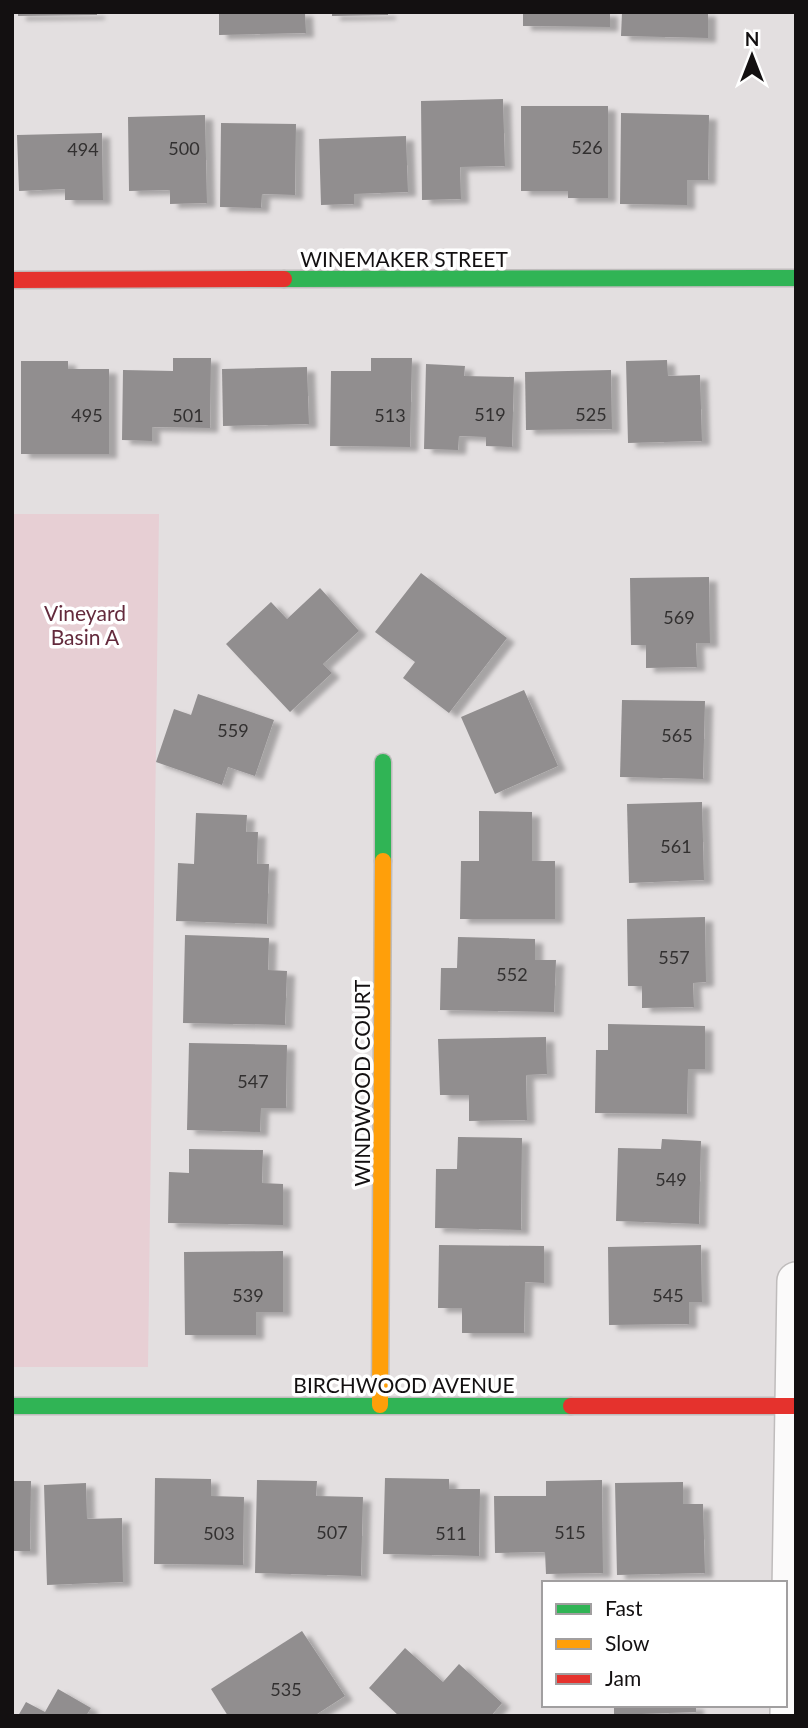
<svg xmlns="http://www.w3.org/2000/svg" width="808" height="1728" viewBox="0 0 808 1728" font-family="Lato,sans-serif">
  <style>
    .green { fill: #e7cfd4 }
    .building { fill: #918e8f; filter: url(#shadow) }
    .lines { fill: none; stroke-linecap: round; stroke-linejoin: round }
    .street-casing { stroke: #bfbcbc; stroke-width: 40 }
    .fast-casing { stroke: #bfbcbc; stroke-width: 19 }
    .slow-casing { stroke: #bfbcbc; stroke-width: 19 }
    .jam-casing { stroke: #bfbcbc; stroke-width: 19 }
    .street { stroke: #fbfafa; stroke-width: 37 }
    .fast { stroke: #30b455; stroke-width: 16 }
    .slow { stroke: #ff9f0a; stroke-width: 16 }
    .jam { stroke: #e5322d; stroke-width: 16 }
    .labels { text-anchor: middle; dominant-baseline: central; stroke-width: 7; stroke-linejoin: round; paint-order: stroke }
    .number-label { font-size: 18px; fill: #323030 }
    .street-label { font-size: 21px; fill: #131011; stroke: #fff }
    .park-label { font-size: 21px; fill: #632a3c; stroke: #fff }
  </style>
  <defs>
    <filter id="shadow"><feDropShadow dx="8" dy="4.5" stdDeviation="2" flood-color="#0004"/></filter>
  </defs>
  <rect width="100%" height="100%" fill="#e3dfe0"/>
  <polygon class="green" points="12,514 159,514 148,1367 12,1367"/>
  <g class="building">
    <polygon points="18,12 97,12 97,15 18,16"/>
    <polygon points="219,12 305,12 306,33 219,35"/>
    <polygon points="332,12 388,12 388,15 332,16"/>
    <polygon points="523,12 610,12 610,27 523,26"/>
    <polygon points="622,12 708,12 708,38 621,36"/>
    <polygon points="503,99 505,166 460,167 461,199 422,200 421,101"/>
    <polygon points="521,106 608,106 608,198 568,198 568,191 521,191"/>
    <polygon points="621,113 709,115 708,180 687,180 687,205 620,204"/>
    <polygon points="205,115 207,203 170,204 170,190 129,191 128,117"/>
    <polygon points="221,123 296,124 295,195 262,194 261,208 220,207"/>
    <polygon points="102,133 103,200 65,200 65,189 19,191 17,135"/>
    <polygon points="406,136 408,192 354,194 354,204 321,205 319,139"/>
    <polygon points="173,358 211,358 210,428 152,427 152,441 122,440 123,370 173,371"/>
    <polygon points="371,358 412,358 410,447 330,446 331,371 371,371"/>
    <polygon points="667,360 668,376 700,375 702,441 628,443 626,361"/>
    <polygon points="21,361 68,361 68,369 109,369 109,454 21,454"/>
    <polygon points="426,364 465,366 464,376 514,377 512,447 486,446 486,437 459,436 458,450 424,449"/>
    <polygon points="307,367 309,424 223,426 222,369"/>
    <polygon points="611,370 612,429 526,430 525,372"/>
    <polygon points="421,573 507,638 449,713 403,678 415,662 375,632"/>
    <polygon points="709,577 710,643 696,643 697,667 646,668 646,645 631,645 630,578"/>
    <polygon points="320,588 359,631 323,664 332,673 290,712 226,644 271,602 287,619"/>
    <polygon points="524,690 558,766 495,794 461,717"/>
    <polygon points="198,694 274,720 255,776 228,767 222,785 156,762 174,709 191,715"/>
    <polygon points="622,700 705,701 703,779 620,777"/>
    <polygon points="702,802 704,880 629,883 627,804"/>
    <polygon points="479,811 532,812 532,861 555,861 555,919 460,919 461,861 479,861"/>
    <polygon points="196,813 247,815 246,832 258,832 257,864 269,864 267,924 176,921 178,863 194,864"/>
    <polygon points="705,917 706,982 693,983 694,1007 642,1008 642,986 628,986 627,919"/>
    <polygon points="185,935 269,938 268,970 287,971 285,1025 183,1023"/>
    <polygon points="458,937 535,939 535,960 556,960 554,1012 440,1010 441,968 457,968"/>
    <polygon points="608,1024 705,1026 705,1069 688,1069 687,1114 595,1113 596,1050 608,1050"/>
    <polygon points="546,1037 547,1074 526,1075 527,1120 469,1121 469,1095 440,1095 438,1039"/>
    <polygon points="189,1043 287,1045 286,1108 261,1108 260,1132 187,1130"/>
    <polygon points="458,1137 522,1138 521,1230 435,1228 436,1169 457,1169"/>
    <polygon points="662,1139 701,1141 699,1224 616,1221 618,1148 661,1149"/>
    <polygon points="189,1149 263,1150 262,1183 283,1184 283,1225 168,1223 169,1172 189,1173"/>
    <polygon points="439,1245 544,1246 544,1283 525,1282 524,1333 462,1333 462,1308 438,1308"/>
    <polygon points="701,1245 702,1302 689,1302 689,1324 609,1325 608,1247"/>
    <polygon points="283,1251 283,1312 256,1312 256,1335 185,1335 184,1252"/>
    <polygon points="155,1478 211,1479 211,1496 244,1497 243,1565 154,1564"/>
    <polygon points="385,1478 449,1479 449,1489 480,1489 479,1556 383,1554"/>
    <polygon points="257,1480 317,1481 316,1496 363,1497 361,1576 255,1573"/>
    <polygon points="602,1480 603,1573 546,1574 545,1552 495,1553 494,1496 546,1496 546,1481"/>
    <polygon points="12,1481 31,1481 30,1551 12,1551"/>
    <polygon points="683,1482 683,1504 703,1504 705,1573 617,1575 615,1483"/>
    <polygon points="86,1483 87,1519 122,1518 123,1582 47,1585 44,1485"/>
    <polygon points="302,1631 345,1696 314,1716 228,1716 211,1689"/>
    <polygon points="405,1648 443,1682 459,1664 502,1703 491,1716 399,1716 369,1688"/>
    <polygon points="58,1689 91,1708 86,1716 18,1716 26,1702 45,1712"/>
    <polygon points="614,1705 696,1705 696,1712 614,1715"/>
  </g>
  <g class="lines">
    <defs>
      <polyline id="street" points="789,1716 796,1281"/>
      <g id="fast">
        <polyline points="284,279 796,278"/>
        <polyline points="383,861 383,762"/>
        <polyline points="12,1406 571,1406"/>
      </g>
      <polyline id="slow" points="380,1405 383,861"/>
      <g id="jam">
        <polyline points="12,280 284,279"/>
        <polyline points="571,1406 796,1406"/>
      </g>
    </defs>
    <use href="#street" class="street-casing"/>
    <use href="#fast" class="fast-casing"/>
    <use href="#slow" class="slow-casing"/>
    <use href="#jam" class="jam-casing"/>
    <use href="#street" class="street"/>
    <use href="#fast" class="fast"/>
    <use href="#slow" class="slow"/>
    <use href="#jam" class="jam"/>
  </g>
  <g class="labels">
    <g class="number-label">
      <text x="587" y="147">526</text>
      <text x="184" y="148">500</text>
      <text x="83" y="149">494</text>
      <text x="490" y="414">519</text>
      <text x="591" y="414">525</text>
      <text x="87" y="415">495</text>
      <text x="188" y="415">501</text>
      <text x="390" y="415">513</text>
      <text x="679" y="617">569</text>
      <text x="233" y="730">559</text>
      <text x="677" y="735">565</text>
      <text x="676" y="846">561</text>
      <text x="674" y="957">557</text>
      <text x="512" y="974">552</text>
      <text x="253" y="1081">547</text>
      <text x="671" y="1179">549</text>
      <text x="248" y="1295">539</text>
      <text x="668" y="1295">545</text>
      <text x="332" y="1532">507</text>
      <text x="570" y="1532">515</text>
      <text x="219" y="1533">503</text>
      <text x="451" y="1533">511</text>
      <text x="286" y="1689">535</text>
    </g>
    <g class="street-label">
      <text x="404" y="258">WINEMAKER STREET</text>
      <text transform="translate(361 1083) rotate(-90)">WINDWOOD COURT</text>
      <text x="404" y="1384">BIRCHWOOD AVENUE</text>
    </g>
    <g class="park-label">
      <text x="85" y="612">Vineyard<tspan x="85" dy="24">Basin A</tspan></text>
    </g>
  </g>
  <rect width="808" height="1728" fill="none" stroke="#131011" stroke-width="28"/>
  <rect x="542" y="1581" width="245" height="126" fill="#ffffff" stroke="#a19fa0" stroke-width="2"/>
  <rect x="556" y="1604" width="35" height="10" fill="#30b455" stroke="#a19fa0" stroke-width="2"/>
  <text x="605" y="1616" font-size="21" fill="#131011">Fast</text>
  <rect x="556" y="1639" width="35" height="10" fill="#ff9f0a" stroke="#a19fa0" stroke-width="2"/>
  <text x="605" y="1651" font-size="21" fill="#131011">Slow</text>
  <rect x="556" y="1674" width="35" height="10" fill="#e5322d" stroke="#a19fa0" stroke-width="2"/>
  <text x="605" y="1686" font-size="21" fill="#131011">Jam</text>
  <g transform="translate(752 56)" stroke="#ffffff" stroke-width="5" paint-order="stroke">
  <path d="M0-5L12 26L0 18L-12 26Z" fill="#131011"/>
  <text y="-10" font-size="19" font-weight="bold" text-anchor="middle" fill="#131011">N</text>
  </g>
</svg>
